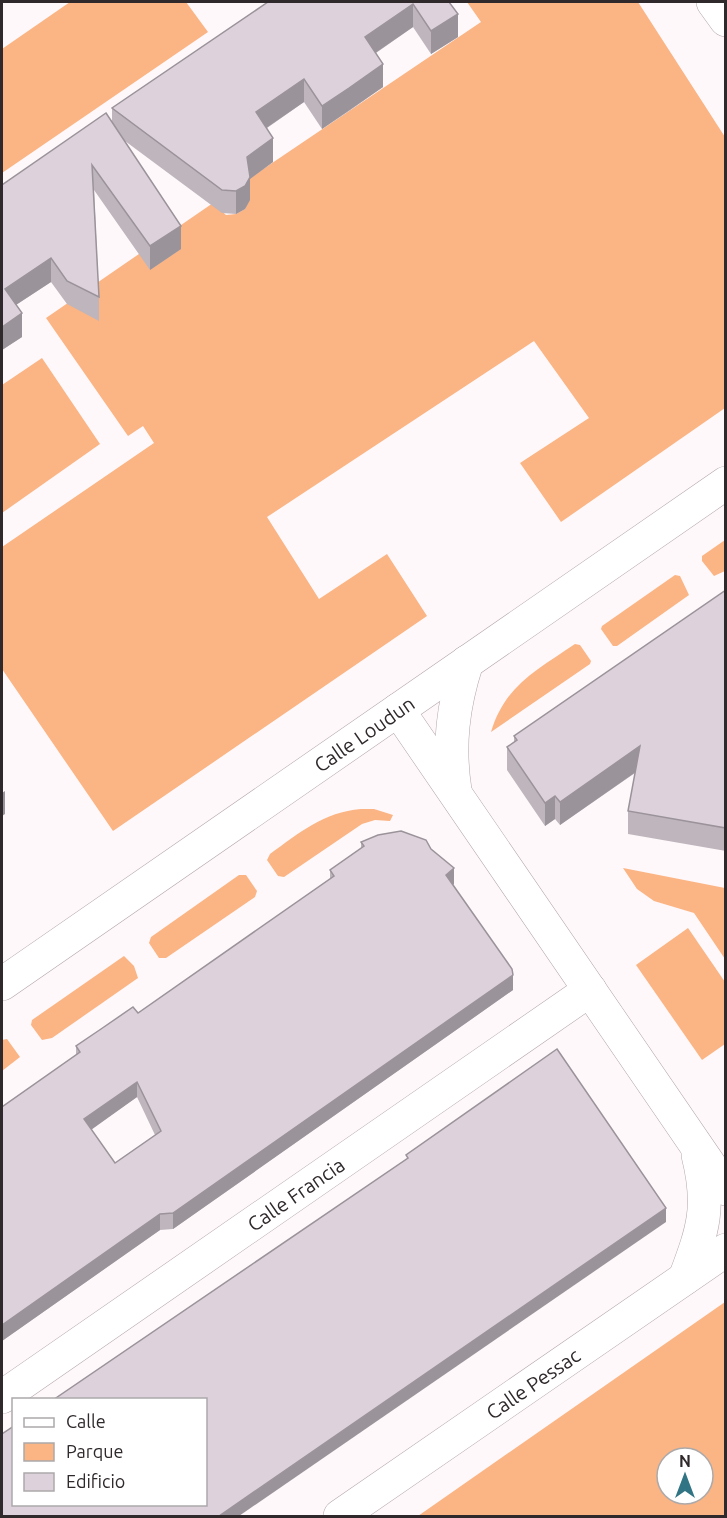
<svg xmlns="http://www.w3.org/2000/svg" width="727" height="1518" viewBox="0 0 727 1518" font-family="Ubuntu,sans-serif">
  <style>
    .green { fill: #fbb483; fill-rule: evenodd }
    .lines { fill: none; stroke-linecap: round; stroke-linejoin: round }
    .minor-casing { stroke: #b3a5a9; stroke-width: 34 }
    .minor { stroke: #fff; stroke-width: 33 }
    .wall { fill: #beb5bd; fill-rule: evenodd }
    .shaded-wall { fill: #9b939a }
    .building { fill: #ddd2dc; stroke: #9b939a; stroke-width: 1.5; fill-rule: evenodd }
    .labels { text-anchor: middle; dominant-baseline: central; stroke-width: 6; stroke-linejoin: round; paint-order: stroke }
    .street-label { font-size: 20px; fill: #2f292b; stroke: #fff }
  </style>
  <rect width="100%" height="100%" fill="#fef8fa"/>
  <g class="green">
    <polygon points="70,2 186,2 208,32 2,173 2,49"/>
    <polygon points="467,2 638,2 725,137 725,408 561,522 520,463 589,418 534,341 267,517 319,599 387,554 427,616 113,831 2,669 2,547 154,443 143,426 128,436 46,318 213,203 226,215 236,214 245,209 250,195 244,182 481,22"/>
    <polygon points="42,358 100,444 2,513 2,385"/>
    <polygon points="725,540 725,571 714,576 702,561 702,556"/>
    <polygon points="675,575 680,576 689,595 617,646 613,646 601,629 602,626"/>
    <path d="M575 644 580 645 591 661 590 664 491 732C505 685 537 670 575 644Z"/>
    <path d="M361 809H374L393 815 390 821 375 820 362 824 284 877 278 876 267 860 270 854C299 833 324 812 361 809Z"/>
    <polygon points="623,868 725,888 725,959 694,913 654,901 637,889"/>
    <polygon points="239,875 246,875 257,891 255,897 166,958 159,958 149,943 151,937"/>
    <polygon points="688,928 725,982 725,1044 702,1060 636,965"/>
    <polygon points="124,956 134,966 138,978 52,1038 42,1040 31,1025 32,1020"/>
    <polygon points="7,1039 20,1057 2,1071 2,1040"/>
    <path d="M725 1302V1516H418ZM667 1458H703V1494H667Z"/>
  </g>
  <g class="lines">
    <defs>
      <g id="minor">
        <polyline points="713,2 726,20"/>
        <polyline points="398,710 726,1189"/>
        <path d="M455 790C448 745 453 705 467 662"/>
        <path id="s1" d="M2 984 726 483"/>
        <path d="M685 1278C703 1230 711 1207 698 1155"/>
        <path id="s2" d="M2 1397 590 990"/>
        <path id="s3" d="M340 1516 726 1250"/>
      </g>
    </defs>
    <use href="#minor" class="minor-casing"/>
    <use href="#minor" class="minor"/>
  </g>
  <g class="wall">
    <polygon points="268,2 449,2 458,37 431,54 413,27 376,53 383,87 349,111 322,129 304,102 267,128 273,162 250,179 250,200 245,209 236,214 222,213 125,141 181,249 150,270 94,190 99,297 99,321 67,304 51,282 16,305 22,337 2,350 2,185 112,122 112,108"/>
    <polygon points="726,590 726,851 628,834 628,811 635,773 560,825 555,819 545,826 507,770 507,747 514,742 514,736"/>
    <path d="M361 842 454 884H453L513 990 173 1229 160 1230 2 1341V1107L76 1055V1046L138 1013 330 879V870L361 848ZM137 1097 155 1135 115 1163 91 1129Z"/>
  </g>
  <g class="shaded-wall">
    <polygon points="413,4 413,27 365,60 365,37"/>
    <polygon points="458,14 458,37 431,54 431,31"/>
    <polygon points="383,64 383,87 322,129 322,106"/>
    <polygon points="304,79 304,102 256,135 256,112"/>
    <polygon points="273,138 273,162 250,179 250,200 245,209 236,214 236,191 247,157"/>
    <polygon points="181,226 181,249 150,270 150,246"/>
    <polygon points="51,258 51,282 5,312 5,289"/>
    <polygon points="22,313 22,337 2,350 2,327"/>
    <polygon points="640,746 640,769 560,825 560,802"/>
    <polygon points="5,791 5,814 2,816 2,793"/>
    <polygon points="555,796 555,819 545,826 545,803"/>
    <polygon points="454,868 454,884 446,891 446,875"/>
    <polygon points="513,975 513,990 173,1229 173,1213"/>
    <polygon points="137,1082 137,1097 84,1135 84,1119"/>
    <polygon points="666,1208 666,1222 239,1516 219,1516"/>
    <polygon points="160,1214 160,1230 2,1341 2,1325"/>
  </g>
  <g class="building">
    <polygon points="268,2 449,2 458,14 431,31 413,4 365,37 383,64 349,88 322,106 304,79 256,112 273,138 247,157 250,177 245,186 236,191 222,190 112,108"/>
    <polygon points="106,113 181,226 150,246 92,165 99,297 67,281 51,258 5,289 22,313 2,327 2,185"/>
    <polygon points="726,590 726,828 628,811 640,746 560,802 555,796 545,803 507,747 517,740 514,736"/>
    <path d="M401 831 426 840 431 849 454 868 446 875 512 969 513 975 173 1213 160 1214 2 1325V1107L80 1052 76 1046 101 1029 133 1007 138 1013 334 876 330 870 364 846 361 842 378 835ZM137 1082 161 1131 115 1163 84 1119Z"/>
    <polygon points="557,1049 666,1208 219,1516 2,1516 2,1434 14,1426 14,1504 206,1504 206,1400 53,1400 408,1158 406,1155"/>
  </g>
  <g class="labels">
    <g class="street-label">
      <text stroke="none"><textPath href="#s1" startOffset="440">Calle Loudun</textPath></text>
      <text stroke="none"><textPath href="#s2" startOffset="357">Calle Francia</textPath></text>
      <text stroke="none"><textPath href="#s3" startOffset="234">Calle Pessac</textPath></text>
    </g>
  </g>
  <rect width="727" height="1518" fill="none" stroke="#2f292b" stroke-width="6"/>
  <rect x="12" y="1398" width="195" height="108" fill="#ffffff" stroke="#aca9aa" stroke-width="1.5"/>
  <rect x="24" y="1418" width="30" height="9" fill="#ffffff" stroke="#aca9aa" stroke-width="1.5"/>
  <text x="66" y="1428" font-size="18" fill="#2f292b">Calle</text>
  <rect x="24" y="1443" width="30" height="18" fill="#fbb483" stroke="#aca9aa" stroke-width="1.5"/>
  <text x="66" y="1458" font-size="18" fill="#2f292b">Parque</text>
  <rect x="24" y="1473" width="30" height="18" fill="#ddd2dc" stroke="#aca9aa" stroke-width="1.5"/>
  <text x="66" y="1488" font-size="18" fill="#2f292b">Edificio</text>
  <g transform="translate(685 1476)"><circle r="28" fill="#ffffff" stroke="#aca9aa" stroke-width="1.5"/>
  <path d="M0-4.5L10 22L0 15L-10 22Z" fill="#317585"/>
  <text y="-9" font-size="16" font-weight="bold" text-anchor="middle" fill="#2f292b">N</text>
  </g>
</svg>
